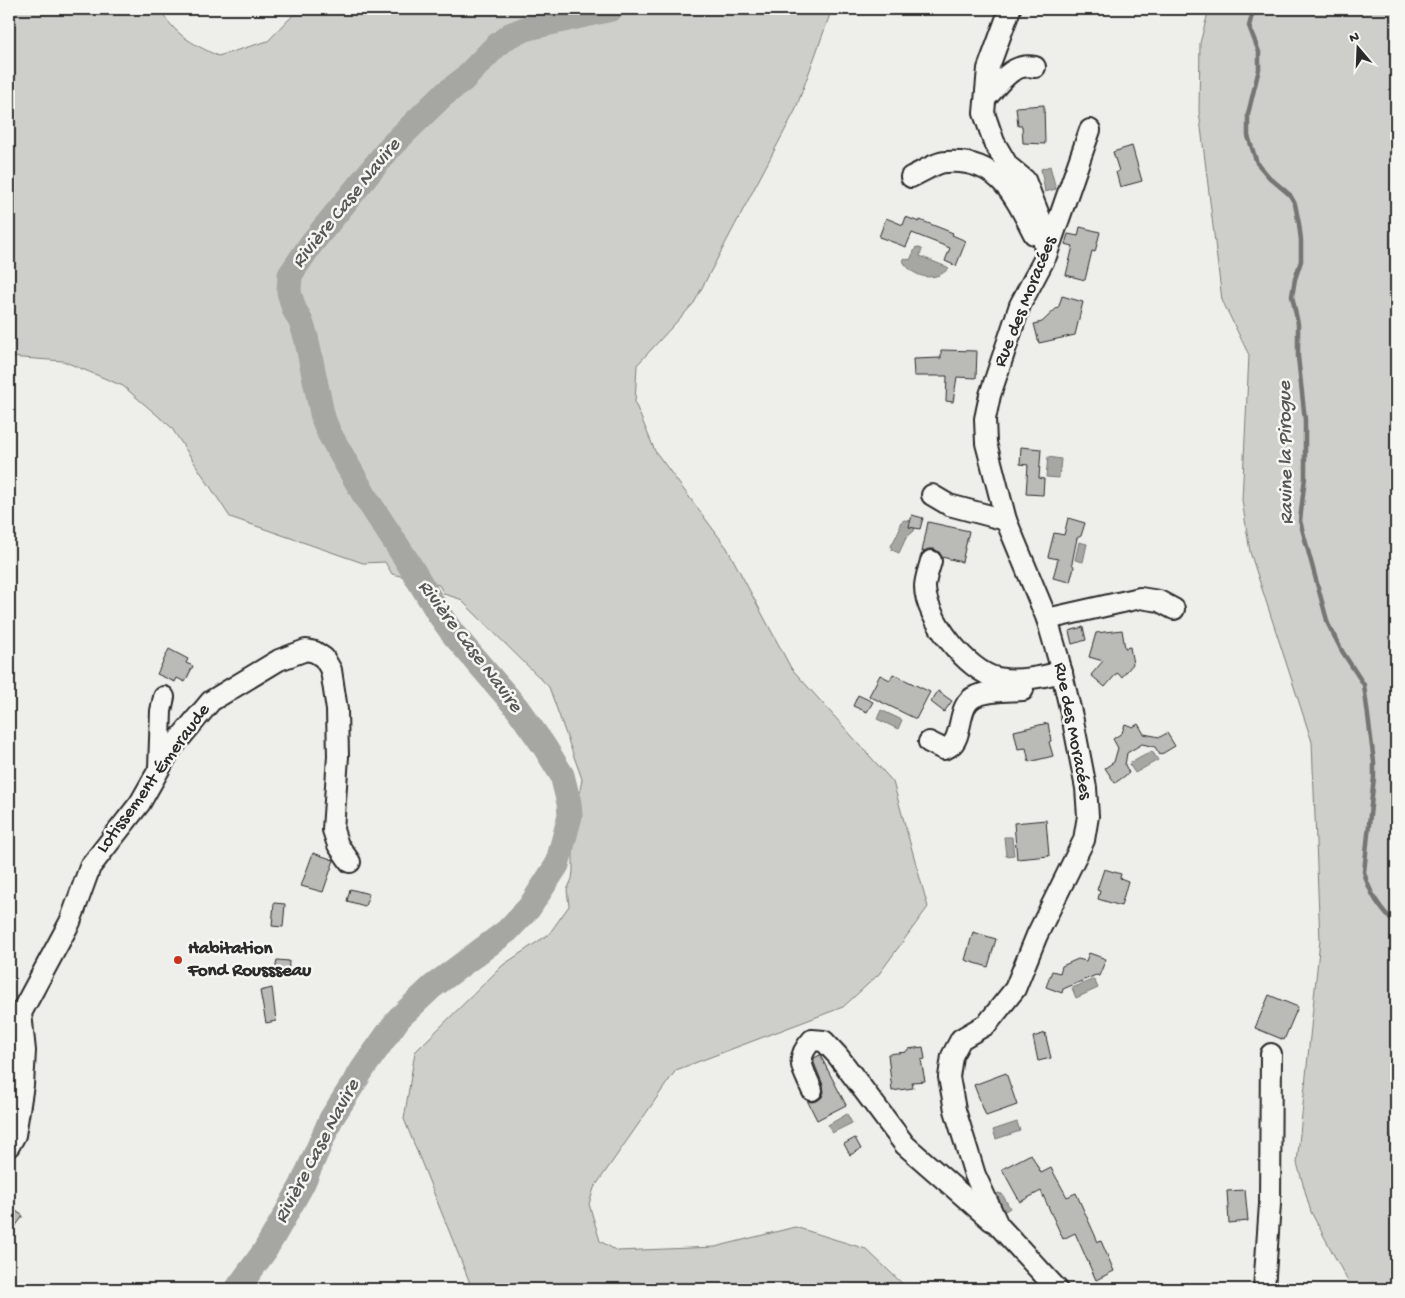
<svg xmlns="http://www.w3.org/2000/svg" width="1405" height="1298" viewBox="0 0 1405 1298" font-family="'Gochi Hand',sans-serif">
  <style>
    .green { fill: #cececa; stroke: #7c7c7a }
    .water { fill: #a6a6a3; stroke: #757573 }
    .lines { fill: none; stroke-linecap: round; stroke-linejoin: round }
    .stream { stroke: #757573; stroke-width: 4.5 }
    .river { stroke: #a6a6a3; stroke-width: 25 }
    .building { fill: #babab7; stroke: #2b2b2b }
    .minor-casing { stroke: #2b2b2b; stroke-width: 24 }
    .minor { stroke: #f6f6f2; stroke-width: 20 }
    .poi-dot { fill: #c8321e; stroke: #f6f6f2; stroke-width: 2 }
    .labels { text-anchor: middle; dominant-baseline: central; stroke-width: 5; stroke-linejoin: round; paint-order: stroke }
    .street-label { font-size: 19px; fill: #2b2b2b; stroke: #f6f6f2 }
    .poi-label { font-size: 19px; font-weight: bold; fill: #2b2b2b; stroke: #f6f6f2; text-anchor: start }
    .water-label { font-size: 20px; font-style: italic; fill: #565655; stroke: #f6f6f2 }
  </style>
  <rect width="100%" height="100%" fill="#eeeeea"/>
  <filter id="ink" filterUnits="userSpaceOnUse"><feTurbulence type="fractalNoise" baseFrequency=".02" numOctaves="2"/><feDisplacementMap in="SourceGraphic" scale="10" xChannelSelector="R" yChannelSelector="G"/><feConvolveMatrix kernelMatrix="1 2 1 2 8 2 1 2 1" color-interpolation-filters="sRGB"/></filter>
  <g filter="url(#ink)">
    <g class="green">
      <path d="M9 9H160C175 35 191 43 218 56L268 41 299 9H832L795 111 694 303 637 365 635 403 655 451 727 548 791 668 893 782 928 907 879 974 843 1007 676 1070 594 1188 589 1204 600 1241 617 1251 715 1247 795 1227 866 1249 908 1289H469L470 1283 404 1119 415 1052 503 965 549 934 569 906 567 890 572 879 573 871V830L582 779 549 687 460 599 444 594 439 585 392 574 385 562 363 563 230 517 171 427 123 386 63 361 9 357Z"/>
      <polygon points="1209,9 1396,9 1396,1101 1392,1104 1395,1124 1392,1135 1390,1162 1392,1176 1396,1191 1396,1289 1352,1289 1311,1212 1297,1163 1320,940 1312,742 1250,552 1242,500 1249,355 1222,300 1199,111 1200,43"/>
    </g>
    <g class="water">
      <polygon points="1050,166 1056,189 1045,192 1041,169"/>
      <path d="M916 247 922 249 920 256 949 268C935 283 913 278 903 261L904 258 910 260Z"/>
      <polygon points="1048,457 1061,459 1059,478 1046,477"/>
      <polygon points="904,520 911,521 909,527 915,528 914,531 906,538 899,553 892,550 891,546 900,529 900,523"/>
      <polygon points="1079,542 1087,544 1083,562 1075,560"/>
      <polygon points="881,710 902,720 898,729 877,719"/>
      <polygon points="1152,751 1158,760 1135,773 1129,764"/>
      <polygon points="1004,837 1012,837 1014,855 1006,856"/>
      <polygon points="1094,979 1098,988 1076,998 1072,988"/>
      <polygon points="847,1114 852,1123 832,1133 828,1125"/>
      <polygon points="1017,1122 1020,1131 996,1139 993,1130"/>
      <polygon points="998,1193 1002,1194 1010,1208 1002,1213 995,1196"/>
    </g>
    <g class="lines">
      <g class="stream">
        <path d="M1256 9 1252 15 1249 26 1259 52V69L1248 114V136L1257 163 1270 178 1290 195 1295 204 1299 224 1301 240V261L1295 279 1292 296 1298 324V357L1305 420V477L1300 521 1328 624 1342 651 1364 685 1374 762V777L1364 872C1370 895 1380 908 1396 925"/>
        <polyline points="1396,1233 1394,1252 1396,1264"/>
      </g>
      <polyline class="river" points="237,1289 264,1252 282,1221 302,1185 331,1119 364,1067 399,1018 432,987 507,931 529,908 557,865 570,816 569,803 562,775 544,746 517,708 454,635 439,614 406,559 366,498 329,433 323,418 306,337 301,322 294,309 289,292 290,275 311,244 392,145 442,96 463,80 496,46 510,35 528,28 611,9"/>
    </g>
    <g class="building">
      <polygon points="1044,105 1045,144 1023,143 1022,126 1018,126 1016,107"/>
      <polygon points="1132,146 1142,181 1120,187 1116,172 1119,171 1113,152"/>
      <polygon points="906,217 919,222 920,220 953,233 952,235 966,241 956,266 945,261 950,248 912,233 906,247 879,237 886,218 903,225"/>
      <polygon points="1080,227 1100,232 1095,252 1092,251 1085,280 1066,275 1073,246 1065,244 1068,234 1078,236"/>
      <polygon points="1062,296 1083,302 1075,335 1039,343 1034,324 1042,322 1059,306"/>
      <polygon points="941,350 977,351 976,378 957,377 953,402 946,401 947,376 914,376 913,359 941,358"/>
      <polygon points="1021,447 1041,449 1039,478 1044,479 1043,495 1026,494 1028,465 1020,464"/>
      <polygon points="912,515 923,518 920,529 909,527"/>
      <polygon points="1068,518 1085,523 1081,536 1077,538 1072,563 1074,567 1070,582 1053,578 1058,559 1048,557 1054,533 1064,535"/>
      <polygon points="928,522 969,531 962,562 942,557 939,552 934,549 928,549 922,552"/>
      <polygon points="1083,627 1086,640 1072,644 1069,631"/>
      <polygon points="1122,630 1125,648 1130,647 1133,664 1122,677 1117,673 1105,687 1091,675 1103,661 1089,657 1096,633"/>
      <polygon points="169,649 188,659 186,663 193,666 185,682 177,678 175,682 157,674"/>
      <polygon points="893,674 930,692 916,719 869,696 880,675 890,680"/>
      <polygon points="938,691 952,701 944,712 931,702"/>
      <polygon points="858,695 873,702 867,712 853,706"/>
      <polygon points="1048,723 1051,741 1049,742 1053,756 1029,762 1026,748 1018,749 1014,731"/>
      <polygon points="1125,724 1133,727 1138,724 1144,734 1160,737 1167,733 1175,746 1160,755 1155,747 1142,744 1127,753 1125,765 1129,773 1115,783 1105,768 1114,762 1118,748 1113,739 1122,733"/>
      <polygon points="1046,820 1049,856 1017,859 1014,823"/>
      <polygon points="313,853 334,860 323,892 301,886"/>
      <polygon points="1104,869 1121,874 1120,878 1128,881 1121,906 1098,899 1100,891 1097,890"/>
      <polygon points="350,889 369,894 365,906 347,901"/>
      <polygon points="274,903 285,904 283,927 272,926"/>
      <polygon points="973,932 996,939 988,967 965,960"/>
      <polygon points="1089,953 1106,959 1099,976 1096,975 1063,989 1062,993 1046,987 1052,971 1060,973 1062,966 1078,959 1086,961"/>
      <polygon points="277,960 289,961 288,979 274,977"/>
      <polygon points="272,988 276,1021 266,1023 260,991"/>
      <polygon points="1269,995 1298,1007 1284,1040 1255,1028"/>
      <polygon points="1045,1033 1051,1058 1038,1061 1033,1037"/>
      <polygon points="923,1047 925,1059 921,1060 925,1081 912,1082 913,1088 892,1091 888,1054 906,1052 908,1049"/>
      <polygon points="820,1055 846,1105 817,1120 807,1100 811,1102 817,1101 822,1097 824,1092 823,1085 814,1063 814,1058"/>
      <polygon points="1006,1073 1017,1105 986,1116 974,1085"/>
      <polygon points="855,1138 861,1149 850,1155 844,1144"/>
      <polygon points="1031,1154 1041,1173 1051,1168 1067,1197 1076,1193 1098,1242 1101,1241 1114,1271 1096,1280 1075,1233 1063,1239 1041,1191 1020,1202 1002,1169"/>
      <polygon points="1245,1190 1248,1221 1229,1223 1227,1191"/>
      <polygon points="9,1206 23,1216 9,1235"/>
    </g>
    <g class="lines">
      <defs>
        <g id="minor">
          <polyline points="1010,9 988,69 984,113 994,142 1008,166 1025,180 1041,220 1045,251"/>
          <path d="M986 98C1000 83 1012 62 1035 67"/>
          <path d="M911 177C920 173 937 162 946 162 998 158 1014 195 1034 234"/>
          <polyline points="932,495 949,505 1006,520"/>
          <path d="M931 561C929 569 925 579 925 587 925 617 968 673 998 678 1018 682 1041 677 1062 672"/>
          <polyline points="1047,619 1140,598 1159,601 1174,609"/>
          <path d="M929 742 943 749C946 748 948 748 950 746 964 737 956 704 976 696 990 690 1008 691 1023 690"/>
          <polyline points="159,768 161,711 164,697"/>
          <path d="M812 1090C803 1068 794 1060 812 1040L824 1041 838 1056 905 1145 992 1221"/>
          <polyline points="9,1146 15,1135 23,1085 25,1051 21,1013 70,922 90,867 140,803 170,750 211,701 279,660 306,650 315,652 324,658 331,670 337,710 338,756 333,830 338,845 350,862"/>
          <polyline points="1057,1289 998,1225 975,1175 955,1110 949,1077 952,1056 961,1039 987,1024 1015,989 1037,935 1084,840 1088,816 1086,788 1073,721 1058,657 1047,619 1006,520 986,443 985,419 990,395 1020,305 1046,256 1090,130"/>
          <polyline points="1264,1289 1270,1204 1271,1054"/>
        </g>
      </defs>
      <use href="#minor" class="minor-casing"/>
      <use href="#minor" class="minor"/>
    </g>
  </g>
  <circle class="poi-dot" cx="178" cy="960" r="5"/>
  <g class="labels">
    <g class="street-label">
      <text transform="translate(1026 302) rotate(-68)">Rue des Moracées</text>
      <text transform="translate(1072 731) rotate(79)">Rue des Moracées</text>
      <text transform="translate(154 779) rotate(-54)">Lotissement Émeraude</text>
    </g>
    <g class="poi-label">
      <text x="188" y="949">Habitation<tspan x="188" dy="22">Fond Roussseau</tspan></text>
    </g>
    <g class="water-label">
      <text transform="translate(347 204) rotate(-51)">Rivière Case Navire</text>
      <text transform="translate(1287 453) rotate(-91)">Ravine la Pirogue</text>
      <text transform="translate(469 647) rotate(53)">Rivière Case Navire</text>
      <text transform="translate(318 1152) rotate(-62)">Rivière Case Navire</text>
    </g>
  </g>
  <rect width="1405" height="1298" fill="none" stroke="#f6f6f2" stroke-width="30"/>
  <rect x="15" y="15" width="1375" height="1268" fill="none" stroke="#2b2b2b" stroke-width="2" filter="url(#ink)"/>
  <g transform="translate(1358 48) rotate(341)" stroke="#f6f6f2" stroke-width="4" paint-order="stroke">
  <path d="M0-4L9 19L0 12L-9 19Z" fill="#2b2b2b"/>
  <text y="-8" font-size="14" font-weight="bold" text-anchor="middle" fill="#2b2b2b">N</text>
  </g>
</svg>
